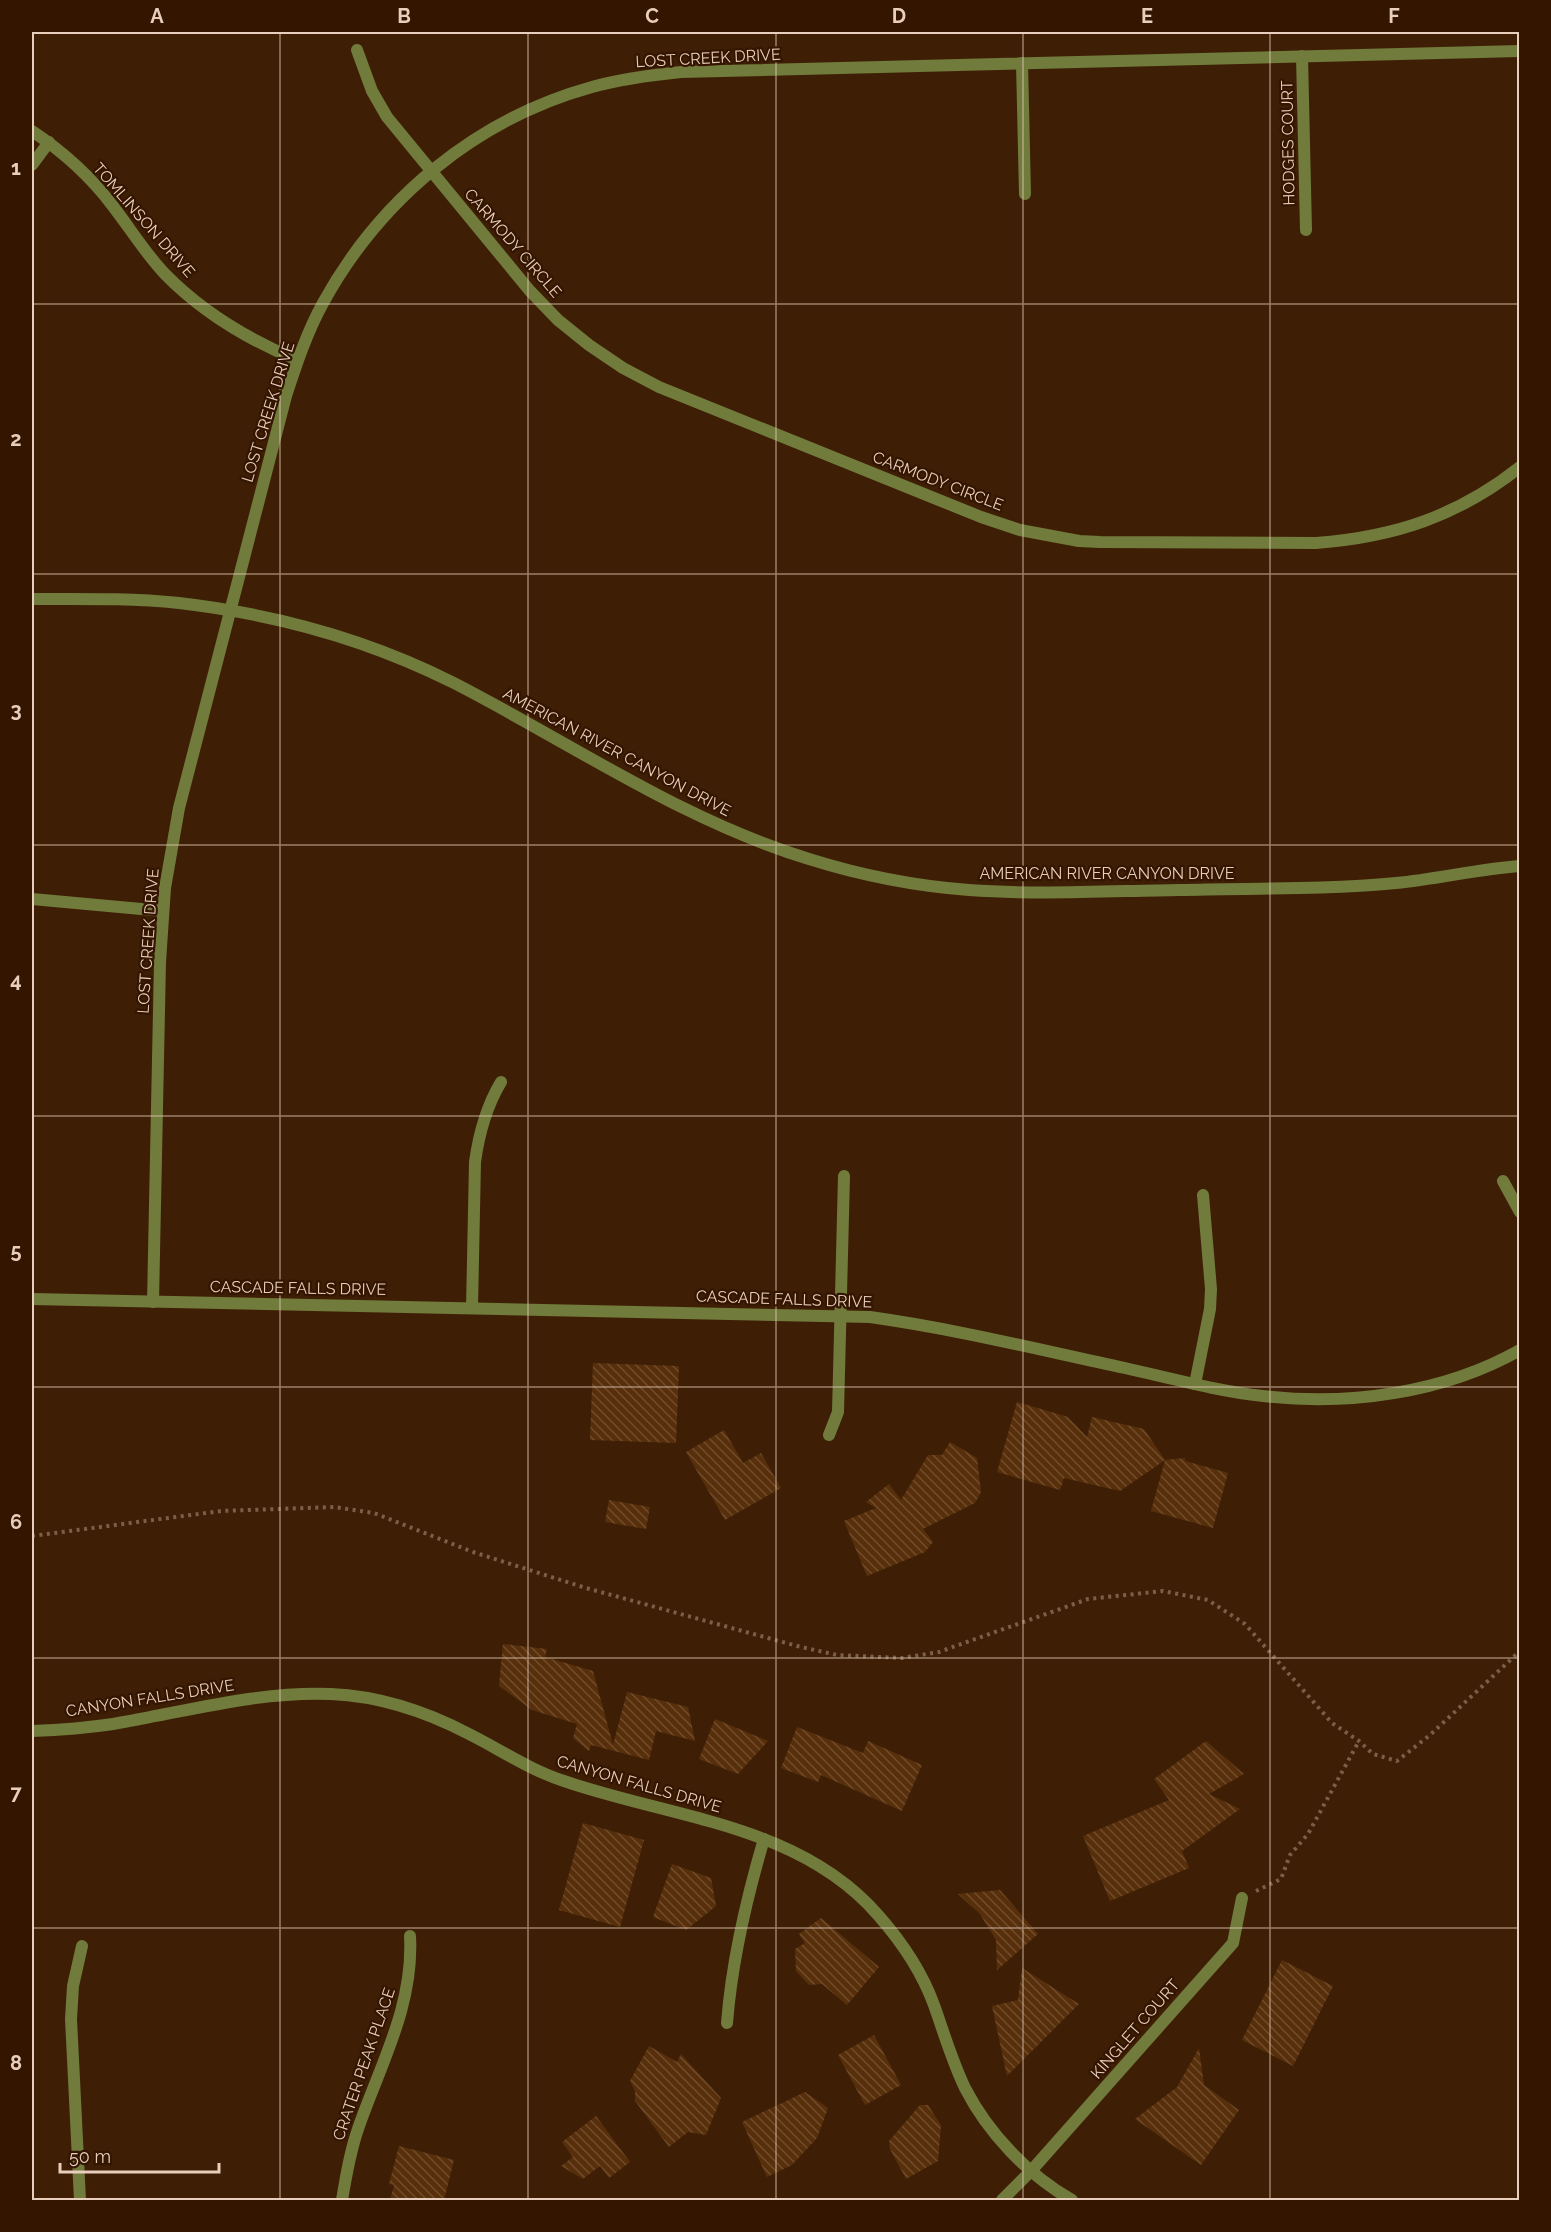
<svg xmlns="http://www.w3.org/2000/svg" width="1551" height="2232" viewBox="0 0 1551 2232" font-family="Raleway,sans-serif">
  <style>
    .building { fill: url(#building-back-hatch) }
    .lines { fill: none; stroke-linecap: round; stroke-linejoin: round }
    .path { stroke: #7c5f48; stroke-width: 4; stroke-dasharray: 3 4.5; stroke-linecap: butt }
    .minor { stroke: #717b3c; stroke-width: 12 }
    .tertiary { stroke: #717b3c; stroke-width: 12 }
    .grid { fill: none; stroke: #e8cebc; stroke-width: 1.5; stroke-opacity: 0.55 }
    .labels { text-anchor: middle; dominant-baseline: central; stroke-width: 4.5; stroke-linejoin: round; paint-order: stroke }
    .street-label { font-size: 16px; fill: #e8cebc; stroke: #331500 }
    .neatline { fill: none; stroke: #e8cebc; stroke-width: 2 }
    .grid-label { font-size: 20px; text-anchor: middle; font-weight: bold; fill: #e8cebc }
  </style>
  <defs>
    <pattern id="building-back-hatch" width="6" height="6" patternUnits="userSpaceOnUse" patternTransform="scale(1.5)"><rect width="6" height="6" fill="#582f0b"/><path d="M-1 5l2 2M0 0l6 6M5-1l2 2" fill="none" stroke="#704c2d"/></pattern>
  </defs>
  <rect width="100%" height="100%" fill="#3e1f05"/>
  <g class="building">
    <polygon points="593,1363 679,1366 676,1443 590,1440"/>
    <polygon points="1017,1402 1068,1417 1087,1437 1092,1417 1144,1429 1165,1460 1120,1491 1064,1478 1060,1490 997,1472"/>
    <polygon points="724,1430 743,1463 761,1453 781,1488 725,1520 686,1452"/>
    <polygon points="950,1442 977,1458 981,1492 975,1503 923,1529 933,1542 925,1552 867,1576 844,1521 876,1508 866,1502 889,1484 901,1500 928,1455 942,1455"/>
    <polygon points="1185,1458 1185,1461 1228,1473 1213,1528 1151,1511 1165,1460"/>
    <polygon points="609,1500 650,1507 646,1529 605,1522"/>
    <polygon points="503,1644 547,1649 545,1657 593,1671 613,1745 627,1692 688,1707 695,1741 656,1731 649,1760 591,1745 589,1751 573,1738 577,1724 532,1710 499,1686"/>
    <polygon points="715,1719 768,1741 738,1774 699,1759"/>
    <polygon points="797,1727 863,1753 868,1741 922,1765 902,1811 821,1775 818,1782 781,1768"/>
    <polygon points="1206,1741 1244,1774 1209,1794 1240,1809 1182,1851 1189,1868 1110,1901 1083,1836 1169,1800 1154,1779"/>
    <polygon points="583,1823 644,1840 620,1927 559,1910"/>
    <polygon points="672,1864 711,1878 716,1906 686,1930 653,1917"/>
    <polygon points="1000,1890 1038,1934 997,1970 996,1940 980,1914 958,1894"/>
    <polygon points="821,1918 879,1967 847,2005 822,1984 809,1985 796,1971 795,1949 805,1943 799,1934"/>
    <polygon points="1282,1960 1333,1986 1293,2066 1242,2040"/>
    <polygon points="1022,1968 1079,2004 1007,2076 992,2006 1018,2000"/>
    <polygon points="874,2035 901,2085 865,2105 838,2055"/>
    <polygon points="649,2046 677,2062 681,2054 721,2098 706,2135 688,2132 669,2147 635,2101 635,2091 630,2081"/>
    <polygon points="1199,2048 1204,2085 1239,2110 1201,2165 1135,2119 1177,2087"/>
    <polygon points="805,2092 828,2108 817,2138 792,2165 767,2177 742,2122"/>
    <polygon points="920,2105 928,2105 941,2125 938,2161 906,2179 890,2149 889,2141"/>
    <polygon points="596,2116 630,2162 609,2178 600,2166 583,2179 561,2166 573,2157 562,2142"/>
    <polygon points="399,2146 454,2160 444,2200 390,2200 394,2185 389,2184"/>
  </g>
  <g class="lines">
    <g class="path">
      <polyline points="32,1536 221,1511 334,1507 374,1513 473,1552 586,1588 797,1646 837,1655 902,1658 939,1652 1088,1599 1163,1591 1208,1600 1245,1624 1332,1723 1359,1741 1373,1754 1397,1761 1430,1735 1520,1651"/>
      <polyline points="1256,1891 1281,1879 1290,1855 1308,1834 1359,1741"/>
    </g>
    <g class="minor">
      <path d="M357 50 372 91 387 117 530 291 558 320 589 345 623 368 659 387 981 517 1020 530 1079 541 1100 542 1316 543C1395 537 1458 516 1520 467"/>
      <polyline points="1302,56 1306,230"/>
      <polyline points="1022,63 1025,194"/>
      <path d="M32 131C62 151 90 176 112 205 130 228 145 253 165 274 203 313 247 339 297 360"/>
      <polyline points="32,165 49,142"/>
      <polyline points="32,899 163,911"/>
      <polyline points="1503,1181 1520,1212"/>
      <path d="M32 1299 870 1317C956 1329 1040 1350 1125 1368 1170 1378 1217 1391 1263 1396 1349 1406 1444 1393 1520 1350"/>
      <path d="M153 1302 160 962 165 888 179 808 286 396C296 365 307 332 323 303 380 199 476 119 592 87 621 79 651 75 681 72L1520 51"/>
      <path d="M472 1308 475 1162C479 1133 486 1107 501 1082"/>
      <polyline points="1195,1384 1210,1309 1211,1289 1203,1195"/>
      <polyline points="829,1435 838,1412 844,1176"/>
      <path d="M32 1731C59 1730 86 1728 113 1724 185 1712 257 1691 331 1694 378 1696 427 1712 469 1734 501 1750 530 1770 564 1781 671 1818 799 1824 878 1915 901 1941 922 1972 934 2005 944 2033 952 2061 965 2088 988 2133 1028 2175 1072 2200"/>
      <path d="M727 2023C732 1959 746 1900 764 1839"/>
      <polyline points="80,2200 71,2019 73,1986 82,1946"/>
      <path d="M342 2200C346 2176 350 2152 358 2129 380 2065 414 2006 410 1936"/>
      <polyline points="1002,2200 1031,2171 1233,1943 1242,1898"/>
    </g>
    <path class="tertiary" d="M32 599C81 599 130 598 179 603 274 614 369 640 454 683 571 743 681 820 809 859 860 875 915 886 969 890 1038 895 1109 891 1179 890 1251 888 1324 890 1396 883 1438 879 1478 869 1520 866"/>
  </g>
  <path class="grid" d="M280 32V2200M528 32V2200M776 32V2200M1023 32V2200M1270 32V2200M32 304H1520M32 574H1520M32 845H1520M32 1116H1520M32 1387H1520M32 1658H1520M32 1928H1520"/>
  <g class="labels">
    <g class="street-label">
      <text transform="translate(708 58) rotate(-3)">LOST CREEK DRIVE</text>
      <text transform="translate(1288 143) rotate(-91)">HODGES COURT</text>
      <text transform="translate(144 220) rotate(49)">TOMLINSON DRIVE</text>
      <text transform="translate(513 243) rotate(49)">CARMODY CIRCLE</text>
      <text transform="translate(268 412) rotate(-73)">LOST CREEK DRIVE</text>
      <text transform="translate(938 481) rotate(21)">CARMODY CIRCLE</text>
      <text transform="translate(617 752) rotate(28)">AMERICAN RIVER CANYON DRIVE</text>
      <text x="1107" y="873">AMERICAN RIVER CANYON DRIVE</text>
      <text transform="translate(148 941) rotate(-86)">LOST CREEK DRIVE</text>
      <text transform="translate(298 1288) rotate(1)">CASCADE FALLS DRIVE</text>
      <text transform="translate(784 1299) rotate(2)">CASCADE FALLS DRIVE</text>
      <text transform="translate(150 1698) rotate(-9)">CANYON FALLS DRIVE</text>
      <text transform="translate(639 1784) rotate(16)">CANYON FALLS DRIVE</text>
      <text transform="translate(1135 2029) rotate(-49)">KINGLET COURT</text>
      <text transform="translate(364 2064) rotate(-71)">CRATER PEAK PLACE</text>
    </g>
  </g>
  <rect width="1551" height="2232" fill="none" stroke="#331500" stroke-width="66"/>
  <path d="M60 2163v9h159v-9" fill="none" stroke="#e8cebc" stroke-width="3"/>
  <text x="69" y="2163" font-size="18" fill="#e8cebc" stroke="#331500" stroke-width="4.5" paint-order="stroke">50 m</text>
  <rect x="33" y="33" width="1485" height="2166" class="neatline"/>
  <g class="grid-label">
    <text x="157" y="23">A</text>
    <text x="404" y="23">B</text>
    <text x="652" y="23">C</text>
    <text x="899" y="23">D</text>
    <text x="1147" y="23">E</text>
    <text x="1394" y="23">F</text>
    <text x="16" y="175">1</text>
    <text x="16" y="446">2</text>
    <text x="16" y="717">3</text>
    <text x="16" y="987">4</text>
    <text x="16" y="1258">5</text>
    <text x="16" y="1529">6</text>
    <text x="16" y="1800">7</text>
    <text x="16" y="2070">8</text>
  </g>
</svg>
